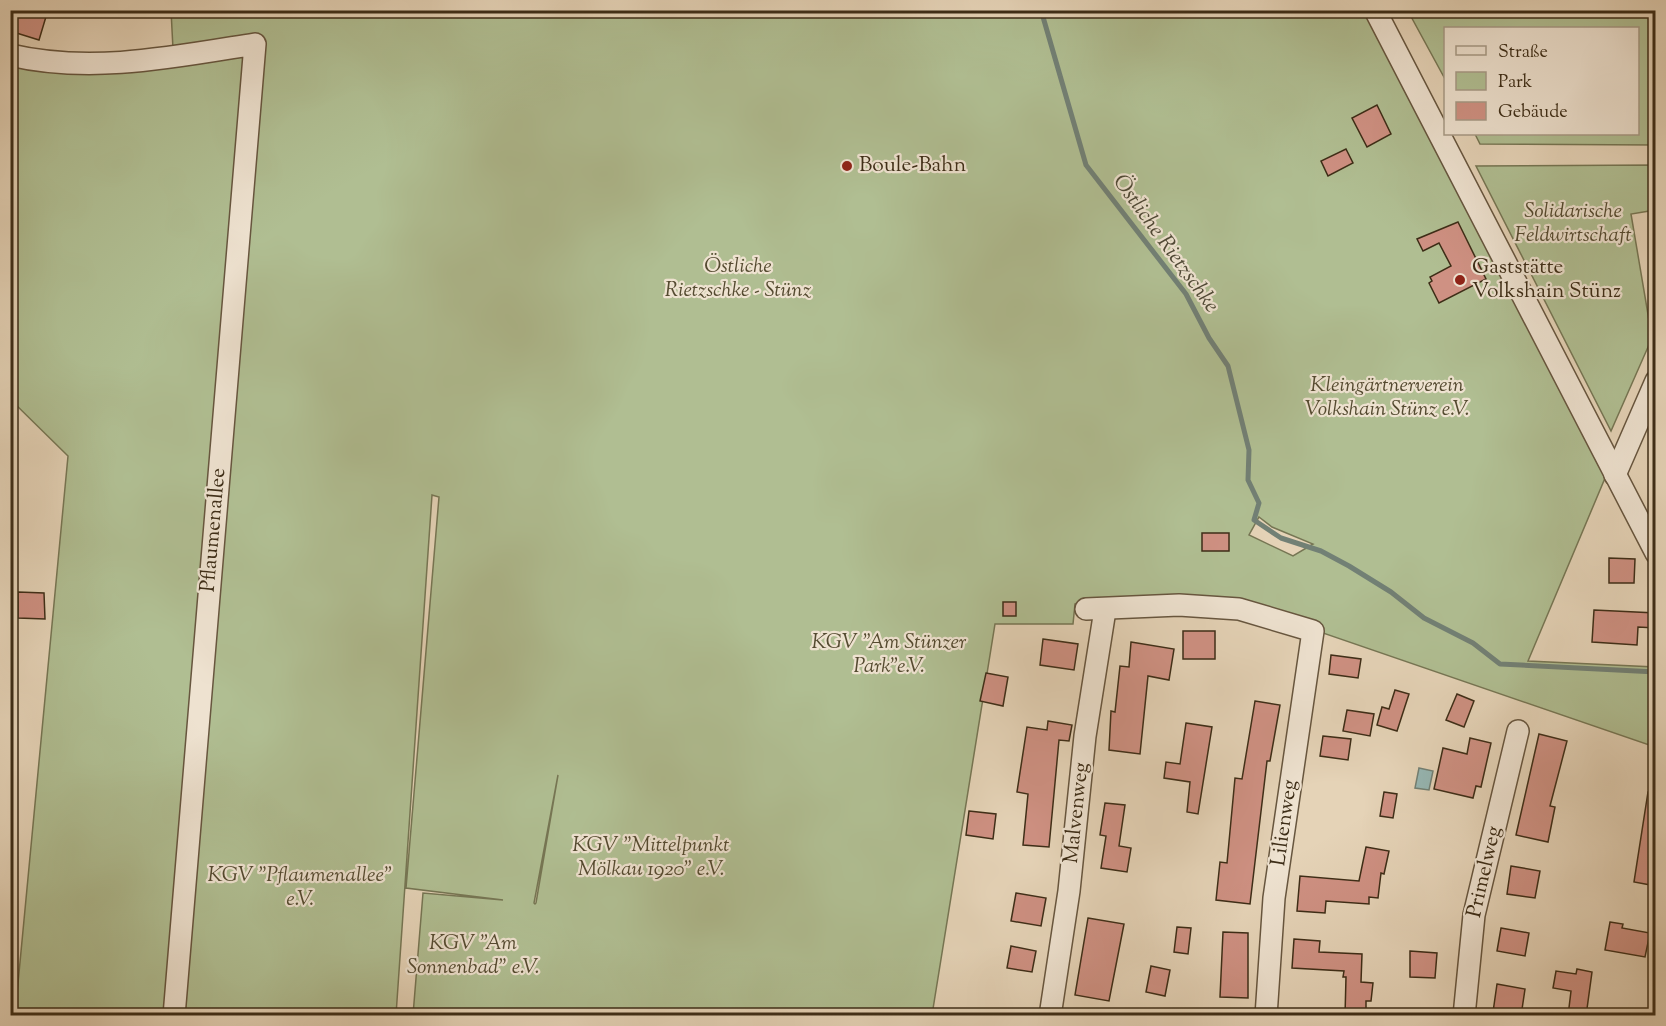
<svg xmlns="http://www.w3.org/2000/svg" width="1666" height="1026" viewBox="0 0 1666 1026" font-family="'Sorts Mill Goudy',serif">
  <style>
    .green { fill: #b0be92; stroke: #767654; stroke-width: 1.5; fill-rule: evenodd }
    .water { fill: #96b7b4; stroke: #728075; stroke-width: 1.5 }
    .lines { fill: none; stroke-linecap: round; stroke-linejoin: round }
    .stream { stroke: #728075; stroke-width: 5 }
    .building { fill: #cf9183; stroke: #3d2d17; stroke-width: 1.5 }
    .minor-casing { stroke: #67563f; stroke-width: 24 }
    .minor { stroke: #eee2d0; stroke-width: 21 }
    .poi-dot { fill: #8f2418; stroke: #eee2d0; stroke-width: 2 }
    .labels { text-anchor: middle; dominant-baseline: central; stroke-width: 4.5; stroke-linejoin: round; paint-order: stroke }
    .poi-label { font-size: 21px; fill: #3d2d17; stroke: #eee2d0; text-anchor: start }
    .park-label { font-size: 21px; font-style: italic; fill: #544a30; stroke: #eee2d0 }
    .street-label { font-size: 21px; fill: #3d2d17; stroke: #eee2d0 }
    .water-label { font-size: 22px; font-style: italic; fill: #4f4936; stroke: #eee2d0 }
  </style>
  <rect width="100%" height="100%" fill="#e5d3b7"/>
  <filter id="stains"><feTurbulence type="fractalNoise" baseFrequency=".00333" numOctaves="4"/><feColorMatrix values="0 0 0 0 .2 0 0 0 0 .09 0 0 0 0 .02 0 0 0 .5 -.17"/></filter>
  <radialGradient id="worn" r=".72"><stop offset=".6" stop-color="#630" stop-opacity="0"/><stop offset="1" stop-color="#630" stop-opacity=".3"/></radialGradient>
  <g class="green">
    <path d="M171 10 1364 11 1608 471 1528 661 1655 667V747L1233 602 1075 604 1073 624H995L932 1015H413L423 893 503 900 406 888 439 497 432 495 396 1015H15L68 456 11 400 10 45C65 58 118 53 173 49ZM1259 517 1272 527 1313 544 1293 556 1249 535ZM558 775 536 903 535 904 534 903Z"/>
    <polygon points="1408,11 1655,11 1655,145 1480,144 1475,134 1638,134 1638,28 1446,28 1445,79"/>
    <polygon points="1655,165 1655,210 1631,214 1652,338 1611,431 1476,166"/>
  </g>
  <polygon class="water" points="1419,768 1433,771 1429,790 1415,788"/>
  <g class="lines">
    <polyline class="stream" points="1041,10 1086,165 1186,294 1209,338 1228,366 1249,450 1248,480 1259,503 1254,520 1281,538 1321,551 1349,566 1391,592 1424,618 1473,643 1500,664 1656,672"/>
  </g>
  <g class="building">
    <polygon points="14,10 48,10 39,40 10,31"/>
    <polygon points="1377,105 1391,134 1367,147 1352,118"/>
    <polygon points="1346,149 1353,163 1328,176 1321,161"/>
    <polygon points="1458,222 1486,279 1439,303 1429,283 1432,281 1430,277 1451,266 1439,243 1423,251 1417,239"/>
    <rect x="1202" y="533" width="27" height="18"/>
    <polygon points="1609,558 1635,559 1634,583 1609,583"/>
    <polygon points="18,592 44,593 45,619 18,618"/>
    <rect x="1003" y="602" width="13" height="14"/>
    <polygon points="1594,610 1656,613 1656,628 1638,627 1637,645 1592,642"/>
    <rect x="1183" y="631" width="32" height="28"/>
    <polygon points="1043,639 1078,644 1074,670 1040,665"/>
    <polygon points="1131,642 1174,649 1169,680 1148,676 1140,754 1109,750 1111,711 1115,712 1120,666 1129,667"/>
    <polygon points="1331,655 1361,659 1358,678 1329,674"/>
    <polygon points="986,673 1008,677 1003,706 980,701"/>
    <polygon points="1395,690 1409,694 1397,731 1377,725 1382,707 1389,709"/>
    <polygon points="1457,694 1474,701 1464,727 1446,720"/>
    <polygon points="1255,701 1280,705 1270,761 1267,761 1250,904 1216,900 1220,862 1227,863 1235,778 1242,779"/>
    <polygon points="1347,710 1374,714 1370,736 1343,731"/>
    <polygon points="1048,721 1072,725 1069,741 1059,740 1049,847 1023,845 1028,794 1017,792 1027,727 1047,730"/>
    <polygon points="1186,723 1212,727 1198,814 1187,812 1190,782 1164,778 1166,762 1180,764"/>
    <polygon points="1539,734 1567,741 1550,806 1555,807 1548,842 1516,835"/>
    <polygon points="1323,736 1351,739 1348,760 1320,756"/>
    <polygon points="1470,738 1491,743 1481,787 1476,786 1473,798 1434,789 1443,748 1467,754"/>
    <polygon points="1384,792 1397,794 1393,818 1380,816"/>
    <polygon points="1648,792 1656,793 1656,886 1634,882"/>
    <polygon points="1105,803 1125,805 1119,846 1131,848 1127,872 1101,868 1106,836 1100,835"/>
    <polygon points="969,811 996,814 993,839 966,835"/>
    <polygon points="1366,847 1389,851 1384,874 1381,873 1378,898 1369,897 1369,904 1326,901 1325,913 1297,911 1300,876 1359,881"/>
    <polygon points="1511,866 1540,871 1535,898 1507,894"/>
    <polygon points="1016,893 1046,898 1041,926 1011,921"/>
    <polygon points="1088,918 1124,924 1109,1001 1075,995"/>
    <polygon points="1610,922 1623,924 1622,928 1650,933 1645,957 1605,950"/>
    <polygon points="1177,927 1191,928 1188,954 1174,952"/>
    <polygon points="1501,928 1529,933 1525,956 1497,951"/>
    <polygon points="1223,932 1248,933 1248,998 1220,997"/>
    <polygon points="1294,939 1320,941 1319,952 1362,954 1361,982 1373,983 1371,1001 1366,1001 1366,1016 1345,1016 1346,977 1343,977 1344,971 1292,968"/>
    <polygon points="1011,946 1036,951 1032,972 1007,968"/>
    <polygon points="1410,951 1437,953 1435,978 1410,977"/>
    <polygon points="1151,966 1170,970 1165,996 1146,992"/>
    <polygon points="1577,969 1592,972 1586,1016 1568,1016 1571,991 1553,988 1556,971 1576,974"/>
    <polygon points="1497,984 1525,989 1521,1016 1493,1012"/>
  </g>
  <g class="lines">
    <defs>
      <g id="minor">
        <polyline points="1375,10 1656,553"/>
        <path d="M10 55C91 74 174 57 255 44L174 1016"/>
        <polyline points="1615,475 1656,381"/>
        <polyline points="1086,609 1179,605 1239,609 1313,631 1274,898 1266,1016"/>
        <polyline points="1050,1016 1069,891 1085,736 1105,610"/>
        <polyline points="1464,1016 1474,915 1518,731"/>
      </g>
    </defs>
    <use href="#minor" class="minor-casing"/>
    <use href="#minor" class="minor"/>
  </g>
  <g class="poi-dot">
    <circle cx="847" cy="166" r="6"/>
    <circle cx="1460" cy="280" r="6"/>
  </g>
  <g class="labels">
    <g class="poi-label">
      <text x="859" y="166">Boule-Bahn</text>
      <text x="1472" y="268">Gaststätte<tspan x="1472" dy="24">Volkshain Stünz</tspan></text>
    </g>
    <g class="park-label">
      <text x="1573" y="212">Solidarische<tspan x="1573" dy="24">Feldwirtschaft</tspan></text>
      <text x="738" y="267">Östliche<tspan x="738" dy="24">Rietzschke - Stünz</tspan></text>
      <text x="1387" y="386">Kleingärtnerverein<tspan x="1387" dy="24">Volkshain Stünz e.V.</tspan></text>
      <text x="889" y="643">KGV "Am Stünzer<tspan x="889" dy="24">Park"e.V.</tspan></text>
      <text x="651" y="846">KGV "Mittelpunkt<tspan x="651" dy="24">Mölkau 1920" e.V.</tspan></text>
      <text x="300" y="876">KGV "Pflaumenallee"<tspan x="300" dy="24">e.V.</tspan></text>
      <text x="473" y="944">KGV "Am<tspan x="473" dy="24">Sonnenbad" e.V.</tspan></text>
    </g>
    <g class="street-label">
      <text transform="translate(214 530) rotate(-85)">Pflaumenallee</text>
      <text transform="translate(1077 813) rotate(-84)">Malvenweg</text>
      <text transform="translate(1285 823) rotate(-82)">Lilienweg</text>
      <text transform="translate(1485 872) rotate(-77)">Primelweg</text>
    </g>
    <g class="water-label">
      <text transform="translate(1165 244) rotate(54)">Östliche Rietzschke</text>
    </g>
  </g>
  <rect width="1666" height="1026" fill="none" stroke="#e5d3b7" stroke-width="36"/>
  <rect x="12" y="12" width="1642" height="1002" fill="none" stroke="#3d2d17" stroke-width="3"/>
  <rect x="18" y="18" width="1630" height="990" fill="none" stroke="#3d2d17" stroke-width="1.5"/>
  <rect x="1444" y="27" width="195" height="108" fill="#eee2d0" stroke="#a79a86" stroke-width="1.5"/>
  <rect x="1456" y="46" width="30" height="9" fill="#eee2d0" stroke="#a79a86" stroke-width="1.5"/>
  <text x="1498" y="57" font-size="18" fill="#3d2d17">Straße</text>
  <rect x="1456" y="72" width="30" height="18" fill="#b0be92" stroke="#a79a86" stroke-width="1.5"/>
  <text x="1498" y="87" font-size="18" fill="#3d2d17">Park</text>
  <rect x="1456" y="102" width="30" height="18" fill="#cf9183" stroke="#a79a86" stroke-width="1.5"/>
  <text x="1498" y="117" font-size="18" fill="#3d2d17">Gebäude</text>
  <rect width="100%" height="100%" filter="url(#stains)"/>
  <rect width="100%" height="100%" fill="url(#worn)"/>
</svg>
